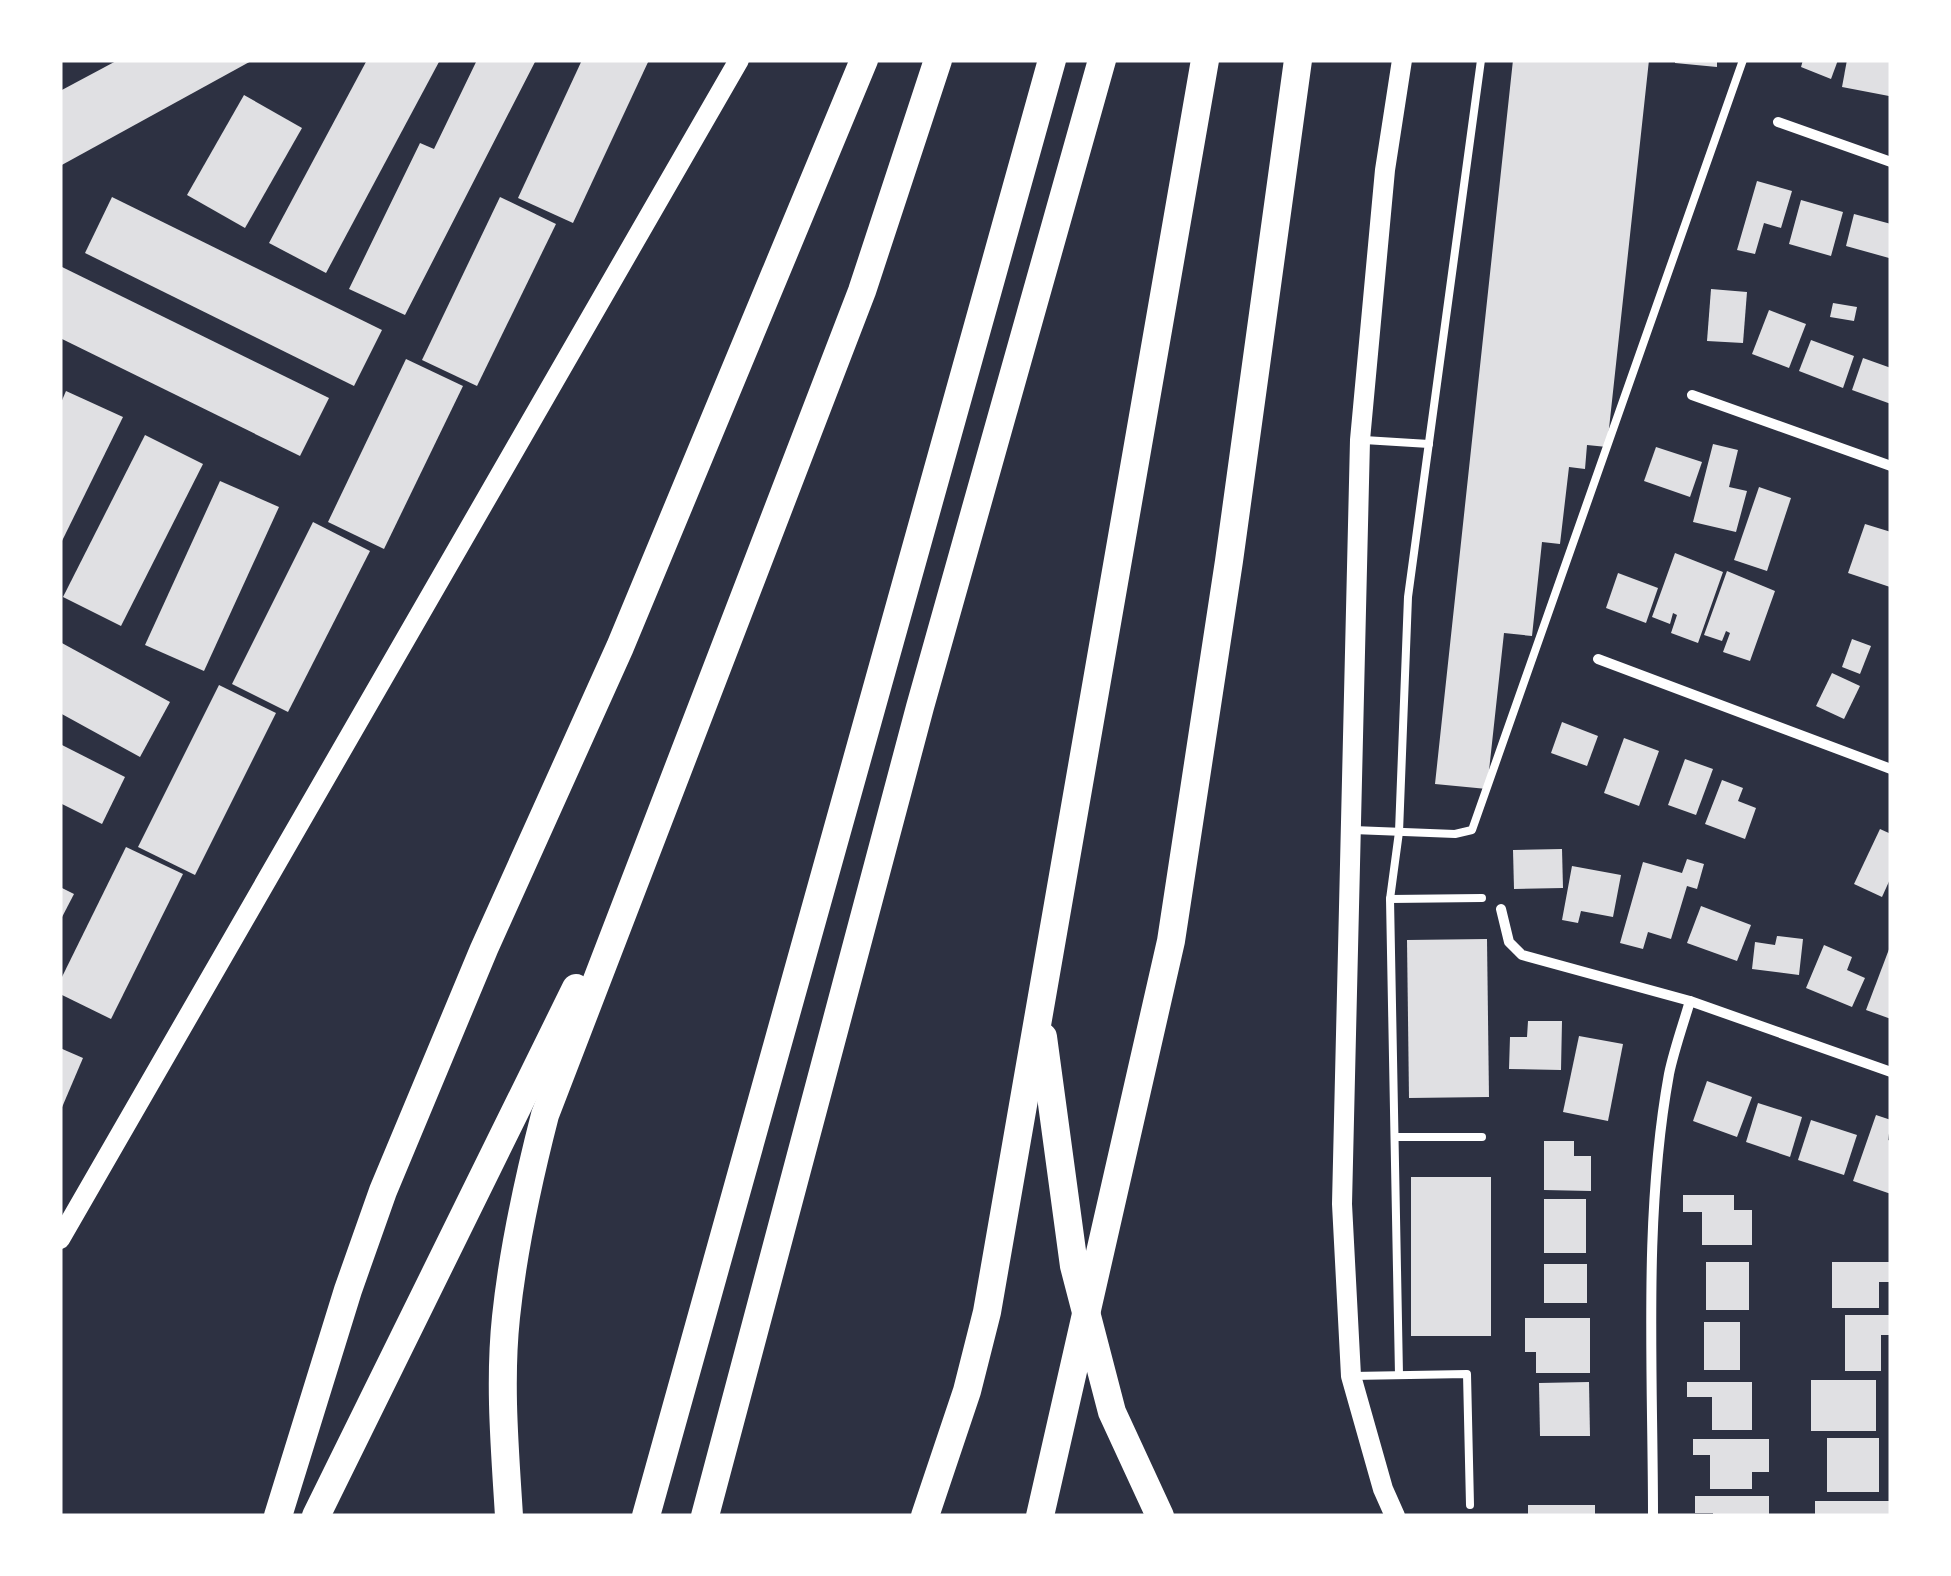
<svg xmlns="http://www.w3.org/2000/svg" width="1951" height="1576" viewBox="0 0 1951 1576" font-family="Helvetica,sans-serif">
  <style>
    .building { fill: #e0e0e3 }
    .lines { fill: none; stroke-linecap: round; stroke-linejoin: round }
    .service { stroke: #fff; stroke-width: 8 }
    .minor { stroke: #fff; stroke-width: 10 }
    .secondary { stroke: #fff; stroke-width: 20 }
    .motorway { stroke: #fff; stroke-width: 28 }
  </style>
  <rect width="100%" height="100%" fill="#2d3142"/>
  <g class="building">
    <polygon points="118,60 253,60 60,166 60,91"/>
    <polygon points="367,60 440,60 326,273 269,243"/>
    <polygon points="477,60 536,60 405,315 349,289 420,143 434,149"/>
    <polygon points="582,60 649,60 573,223 518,198"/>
    <polygon points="1513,60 1649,60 1607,447 1587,445 1585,469 1569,467 1560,544 1542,542 1532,636 1504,633 1487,789 1435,784"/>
    <polygon points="1675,60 1717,60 1717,67 1675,63"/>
    <polygon points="1803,60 1838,60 1831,79 1801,67"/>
    <polygon points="1847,60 1891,60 1889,96 1842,87"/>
    <polygon points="244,95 302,128 245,228 187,195"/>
    <polygon points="1757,181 1792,191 1781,228 1764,223 1755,254 1737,250"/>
    <polygon points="112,197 382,330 354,386 85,253"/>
    <polygon points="500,197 556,224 477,386 422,360"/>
    <polygon points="1801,200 1843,212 1831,256 1789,244"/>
    <polygon points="1854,214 1891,224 1889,258 1846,246"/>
    <polygon points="60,266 329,398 300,456 60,338"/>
    <polygon points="1711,289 1747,292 1743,343 1707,341"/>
    <polygon points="1833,303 1857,307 1854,321 1830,317"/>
    <polygon points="1769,310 1806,324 1789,368 1752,354"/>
    <polygon points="1811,340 1854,356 1843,388 1799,371"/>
    <polygon points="1863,358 1891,368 1891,404 1852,390"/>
    <polygon points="406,359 463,386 384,549 328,522"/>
    <polygon points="66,391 123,417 60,545 60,405"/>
    <polygon points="145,435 203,464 121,626 63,597"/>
    <polygon points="1713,444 1738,450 1729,487 1747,491 1736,532 1693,522"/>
    <polygon points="1656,447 1702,462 1690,497 1644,481"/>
    <polygon points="220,481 279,507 204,671 145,645"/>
    <polygon points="1759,487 1791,498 1767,571 1734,560"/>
    <polygon points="313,522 370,551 288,712 232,684"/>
    <polygon points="1865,524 1891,532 1890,587 1848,573"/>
    <polygon points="1675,553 1723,572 1698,643 1671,633 1677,615 1673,613 1670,624 1652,617"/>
    <polygon points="1727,571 1775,591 1750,661 1723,652 1730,633 1726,631 1722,641 1704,635"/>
    <polygon points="1618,573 1658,588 1646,623 1606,608"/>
    <polygon points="1852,639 1871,646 1860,674 1842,667"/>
    <polygon points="60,642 170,702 140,757 60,713"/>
    <polygon points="1832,673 1860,686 1844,719 1816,706"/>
    <polygon points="219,685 276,713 195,875 138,847"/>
    <polygon points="1562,722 1598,736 1587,766 1551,753"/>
    <polygon points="1624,738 1659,751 1639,806 1604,793"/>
    <polygon points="60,744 125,777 102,824 60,803"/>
    <polygon points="1685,759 1713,769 1696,815 1668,805"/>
    <polygon points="1722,780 1743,788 1738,801 1756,808 1745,839 1705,824"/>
    <polygon points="1880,829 1891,834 1891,877 1882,897 1854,884"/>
    <polygon points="126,847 183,874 111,1019 60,994 60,981"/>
    <polygon points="1562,849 1563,888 1514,889 1513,850"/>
    <polygon points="1687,859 1704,864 1697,889 1687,886 1671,939 1648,932 1643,949 1620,943 1643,862 1682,873"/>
    <polygon points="1572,866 1621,875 1613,917 1581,911 1578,923 1562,920"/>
    <polygon points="60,887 74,894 60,921"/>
    <polygon points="1701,906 1751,925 1737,961 1687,943"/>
    <polygon points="1777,936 1803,939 1799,975 1752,969 1755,942 1775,945"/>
    <polygon points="1487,939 1489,1097 1409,1098 1407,940"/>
    <polygon points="1891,944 1891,1019 1866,1010"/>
    <polygon points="1824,945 1852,957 1847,970 1865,978 1852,1007 1806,988"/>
    <polygon points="1528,1021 1562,1021 1561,1070 1509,1069 1510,1037 1527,1037"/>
    <polygon points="1579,1036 1623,1044 1608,1121 1563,1112"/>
    <polygon points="60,1048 83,1058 60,1112"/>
    <polygon points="1707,1081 1752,1097 1737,1137 1693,1121"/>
    <polygon points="1758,1103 1802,1117 1790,1157 1746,1142"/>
    <polygon points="1876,1115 1891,1120 1888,1140 1891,1141 1891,1194 1853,1181"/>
    <polygon points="1811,1120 1857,1135 1844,1175 1798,1160"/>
    <polygon points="1544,1141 1574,1141 1574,1156 1591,1156 1591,1191 1544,1190"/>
    <rect x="1411" y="1177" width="80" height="159"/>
    <polygon points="1683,1195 1734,1195 1734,1210 1752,1210 1752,1245 1702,1245 1702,1212 1683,1212"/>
    <rect x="1544" y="1199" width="42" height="54"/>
    <rect x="1706" y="1262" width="43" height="48"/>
    <polygon points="1832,1262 1891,1262 1891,1282 1879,1282 1879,1308 1832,1308"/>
    <rect x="1544" y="1264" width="43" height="39"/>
    <polygon points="1845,1315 1891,1315 1891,1335 1881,1335 1881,1371 1845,1371"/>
    <polygon points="1525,1318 1590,1318 1590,1373 1536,1373 1536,1352 1525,1352"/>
    <rect x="1704" y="1322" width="36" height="48"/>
    <rect x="1811" y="1380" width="65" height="51"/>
    <polygon points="1589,1382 1590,1436 1540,1436 1539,1383"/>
    <polygon points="1687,1382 1752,1382 1752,1430 1712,1430 1712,1397 1687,1397"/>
    <rect x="1827" y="1438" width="52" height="54"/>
    <polygon points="1693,1439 1769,1439 1769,1472 1752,1472 1752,1489 1710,1489 1710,1455 1693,1455"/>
    <polygon points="1695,1496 1769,1496 1769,1516 1713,1516 1713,1513 1695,1513"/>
    <rect x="1815" y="1501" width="76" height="15"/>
    <rect x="1528" y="1505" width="67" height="11"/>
  </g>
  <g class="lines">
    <g class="service">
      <polyline points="1364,440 1429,444"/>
      <polyline points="1353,830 1455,834 1472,830 1743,60"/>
      <polyline points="1390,899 1482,898"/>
      <polyline points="1395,1137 1482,1137"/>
      <polyline points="1399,1375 1390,899 1399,832 1408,597 1481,60"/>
      <polyline points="1352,1376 1467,1374 1470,1505"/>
    </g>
    <g class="minor">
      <polyline points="1778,122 1891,162"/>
      <polyline points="1692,395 1891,466"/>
      <polyline points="1598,659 1891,769"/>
      <polyline points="1501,909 1509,942 1522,955 1690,1001 1891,1072"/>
      <path d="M1653 1516C1653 1371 1643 1217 1669 1074 1674 1050 1683 1025 1690 1001"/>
    </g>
    <g class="secondary">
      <polyline points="60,1239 739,60"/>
      <polyline points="1395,1516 1383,1489 1351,1376 1342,1204 1360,440 1385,170 1402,60"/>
    </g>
    <g class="motorway">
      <polyline points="1043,1037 1074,1266 1112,1412 1160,1516"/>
      <polyline points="278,1516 348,1290 383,1191 484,949 620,647 864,60"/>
      <polyline points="316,1516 576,988"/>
      <path d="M509 1516C505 1451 499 1383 506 1317 513 1250 528 1181 545 1115L862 291 938 60"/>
      <polyline points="646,1516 1052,60"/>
      <polyline points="705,1516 920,707 1102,60"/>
      <polyline points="925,1516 967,1391 987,1312 1205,60"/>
      <polyline points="1040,1516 1171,941 1229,561 1298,60"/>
    </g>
  </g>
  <rect width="1951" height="1576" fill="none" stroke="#ffffff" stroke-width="125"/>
</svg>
